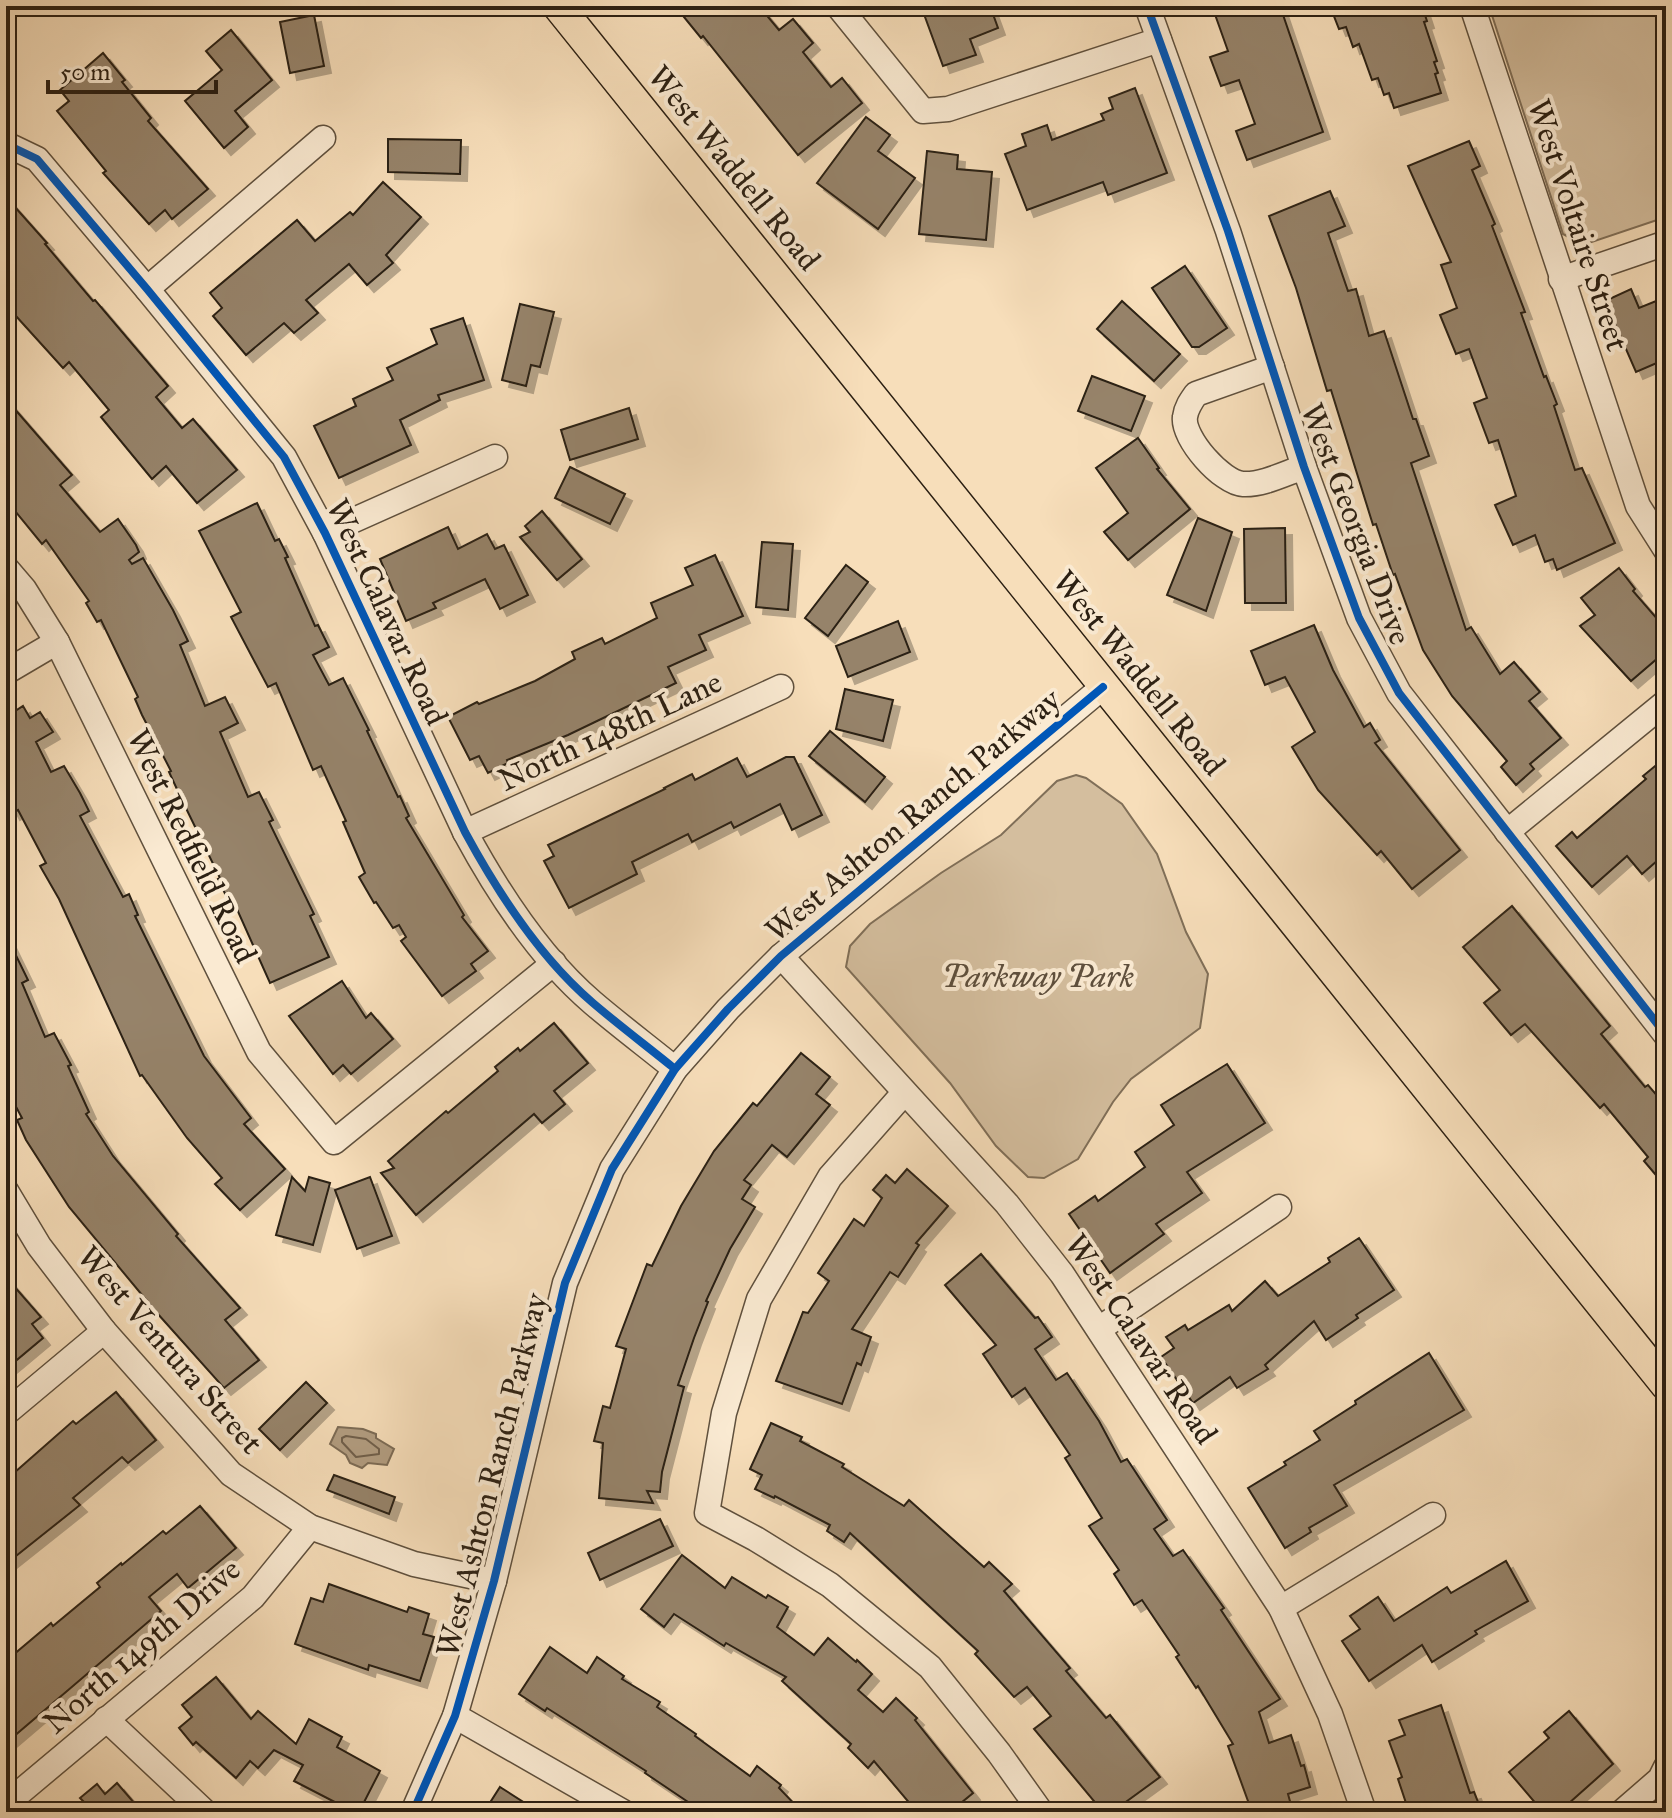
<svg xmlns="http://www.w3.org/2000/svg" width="1672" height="1818" viewBox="0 0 1672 1818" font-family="'IM FELL Great Primer',serif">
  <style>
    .green { fill: #d4be9e; stroke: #806f58; stroke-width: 2 }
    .water { fill: #b29d81; stroke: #7c6b55; stroke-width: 2 }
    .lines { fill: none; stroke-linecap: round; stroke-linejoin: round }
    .shore { stroke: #6f5e4a; stroke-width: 2 }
    .building { fill: #96836a; stroke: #2c2013; stroke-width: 2; filter: url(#shadow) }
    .minor-casing { stroke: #5f503d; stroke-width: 27 }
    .major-casing { stroke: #2c2013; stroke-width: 33 }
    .minor { stroke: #faead2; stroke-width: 24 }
    .major { stroke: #f7deba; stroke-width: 30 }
    .cycleway-casing { stroke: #faead2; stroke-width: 13 }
    .cycleway { stroke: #0057b8; stroke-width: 8 }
    .labels { text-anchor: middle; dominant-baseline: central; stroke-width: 8; stroke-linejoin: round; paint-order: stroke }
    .street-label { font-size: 32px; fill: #2c2013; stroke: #faead2 }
    .park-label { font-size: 32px; font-style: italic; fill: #5e4f3d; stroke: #faead2 }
  </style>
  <defs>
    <filter id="shadow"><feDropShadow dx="7" dy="7" stdDeviation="0" flood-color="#0004"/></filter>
  </defs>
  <rect width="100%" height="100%" fill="#f7deba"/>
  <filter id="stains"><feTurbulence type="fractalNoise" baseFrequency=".0025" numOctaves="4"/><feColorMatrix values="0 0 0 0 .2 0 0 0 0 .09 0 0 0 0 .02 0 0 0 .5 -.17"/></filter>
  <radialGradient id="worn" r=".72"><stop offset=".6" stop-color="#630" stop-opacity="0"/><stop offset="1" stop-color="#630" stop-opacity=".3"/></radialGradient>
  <g class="green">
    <polygon points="1489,6 1666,6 1666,217 1583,245 1563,234"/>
    <polygon points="1076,775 1086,778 1122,804 1157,854 1186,932 1208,974 1200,1028 1131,1079 1113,1102 1078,1159 1044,1178 1028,1177 996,1146 950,1083 846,967 850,946 870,924 941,873 1001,835 1057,781"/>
  </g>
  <polygon class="water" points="338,1427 363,1429 376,1434 376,1438 394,1449 387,1465 368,1463 362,1468 350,1463 346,1455 330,1444"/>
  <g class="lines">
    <polygon class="shore" points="346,1436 366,1439 379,1449 379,1454 356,1457 342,1442 342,1438"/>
  </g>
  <g class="building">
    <polygon points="675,6 759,6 779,30 793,19 813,43 803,52 831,87 842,78 862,103 798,155 703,36 701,38"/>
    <polygon points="921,6 990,6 998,28 970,39 976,55 943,66"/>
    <polygon points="1212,6 1280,6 1323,132 1247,160 1236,131 1255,124 1239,80 1221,86 1210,57 1228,51"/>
    <polygon points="1330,6 1422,6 1427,21 1424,22 1437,61 1434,62 1438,73 1435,74 1441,93 1394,108 1389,93 1384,95 1378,78 1372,80 1359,44 1353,47 1346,27 1339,29"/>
    <polygon points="314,15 324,66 290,73 280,22"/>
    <polygon points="231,30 272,80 235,111 248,127 224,148 185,101 222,70 206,51"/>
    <polygon points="103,53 125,80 122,82 151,118 148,121 208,189 172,219 165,210 149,224 103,173 106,171 57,111 69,101 60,90"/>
    <polygon points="1135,88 1167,173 1108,195 1103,182 1027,210 1005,154 1026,146 1022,134 1047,125 1052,140 1104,120 1101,114 1113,109 1109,98"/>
    <polygon points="866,117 890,135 878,151 915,178 878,229 817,183"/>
    <polygon points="388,139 461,140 460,174 388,172"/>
    <polygon points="1469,141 1480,166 1472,170 1495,224 1492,226 1525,312 1521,313 1544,377 1546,376 1557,404 1554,406 1575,470 1582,468 1615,543 1557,570 1553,559 1545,562 1535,535 1513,545 1495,505 1516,496 1498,440 1489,443 1474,403 1487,398 1469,349 1456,354 1440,315 1457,308 1441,265 1451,262 1408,166"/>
    <polygon points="927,151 958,155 957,169 992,172 986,240 919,234"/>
    <polygon points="383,182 421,217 386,255 393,263 367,285 349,264 306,300 318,313 294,333 284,323 246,355 213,316 222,308 210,293 297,220 315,241 350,212 353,215"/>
    <polygon points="1330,191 1345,226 1328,233 1348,291 1356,289 1369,336 1384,331 1413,419 1416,419 1429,456 1411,463 1466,630 1471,627 1500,674 1514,662 1540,692 1529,701 1561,738 1530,764 1534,769 1516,785 1501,767 1507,761 1452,696 1423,650 1395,574 1393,575 1376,524 1373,525 1331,390 1327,391 1296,288 1269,216"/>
    <polygon points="6,197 47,243 45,244 93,301 95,300 168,386 156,397 182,428 193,419 237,470 197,503 166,466 152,479 101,417 109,410 69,362 63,368 6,305"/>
    <polygon points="1185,266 1227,328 1199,347 1192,347 1152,288"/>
    <polygon points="1631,289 1639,308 1666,297 1666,359 1636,372 1605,301"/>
    <polygon points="1122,301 1180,354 1154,381 1097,329"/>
    <polygon points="520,304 554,312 540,367 531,365 526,386 502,380"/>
    <polygon points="463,318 484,380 438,395 440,400 400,420 411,445 339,478 314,426 356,406 353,399 393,380 387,368 437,344 431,329"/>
    <polygon points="1092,376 1145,396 1131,431 1078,411"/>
    <polygon points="6,399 72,475 60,485 100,532 118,519 136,545 139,552 129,560 132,564 143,558 173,610 188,641 180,645 205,706 225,697 238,723 220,732 248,797 259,792 273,820 269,822 314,914 310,916 329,957 270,983 232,898 228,900 218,879 220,878 182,800 169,772 171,771 142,715 135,699 138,697 101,620 97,622 86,603 89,601 46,540 42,544 6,500"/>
    <polygon points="629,408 638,439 570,460 561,430"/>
    <polygon points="1138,438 1159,468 1157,469 1190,509 1128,560 1104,532 1128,513 1096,468"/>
    <polygon points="570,467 625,494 610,524 555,498"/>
    <polygon points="257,503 275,541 279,539 288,557 285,558 315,626 318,625 329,647 313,655 329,685 343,678 369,730 367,731 398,797 400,796 409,816 406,818 464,915 462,917 488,951 471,964 476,971 442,996 401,941 406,937 399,925 393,928 376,902 374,903 359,877 365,873 343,822 346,821 321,766 313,770 276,683 268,687 231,617 241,612 199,531"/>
    <polygon points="542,511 582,559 557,580 520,537 530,532 525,526"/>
    <polygon points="1198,518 1232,532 1206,611 1167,595"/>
    <polygon points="448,527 458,549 487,534 495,549 504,545 528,595 500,609 485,579 433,603 436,608 406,621 380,559"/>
    <polygon points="1285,528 1286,603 1245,603 1244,529"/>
    <polygon points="762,542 793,544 788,610 756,607"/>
    <polygon points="715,555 743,616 699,635 706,650 668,667 676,683 568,735 507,760 508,763 488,773 479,756 470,760 448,717 477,702 479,704 535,681 575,659 572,652 602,638 605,644 657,618 651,603 693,585 685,568"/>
    <polygon points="846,565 868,582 828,636 805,618"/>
    <polygon points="1619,568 1635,589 1633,591 1666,629 1666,651 1631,681 1580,626 1595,615 1581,598"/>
    <polygon points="898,621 910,652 848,677 836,646"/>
    <polygon points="1314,625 1333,670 1364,727 1370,723 1380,740 1375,743 1460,850 1412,889 1381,851 1377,855 1318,790 1292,747 1315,732 1285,677 1265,685 1251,651"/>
    <polygon points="845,689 893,700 883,741 836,729"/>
    <polygon points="23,706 30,718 40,712 53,732 36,742 51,772 64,766 80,793 89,811 80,816 123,897 129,894 138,915 135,916 204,1056 251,1118 244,1124 285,1169 240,1210 215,1184 222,1178 187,1138 142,1075 140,1076 59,899 40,866 46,863 18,810 13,813 6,799 6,717"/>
    <polygon points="830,731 885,777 865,802 809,756"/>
    <polygon points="786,757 794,757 822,815 792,830 780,804 734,828 731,822 692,842 688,834 632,862 637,874 569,908 544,861 554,856 548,845 665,789 664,788 692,774 695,780 737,758 747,777"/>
    <polygon points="1666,757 1666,853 1642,874 1627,856 1592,887 1556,846 1572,832 1577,838 1646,779 1643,776"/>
    <polygon points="1512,906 1610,1026 1601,1034 1645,1087 1648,1085 1666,1106 1666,1187 1644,1161 1648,1157 1604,1104 1600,1108 1525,1024 1511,1035 1484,1003 1500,990 1463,947"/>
    <polygon points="6,935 28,980 22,983 45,1037 54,1033 71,1065 68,1066 89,1112 86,1114 113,1156 178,1234 176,1236 240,1308 225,1320 259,1360 224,1388 157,1313 69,1207 26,1140 17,1120 22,1118 6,1088"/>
    <polygon points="342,981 366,1018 371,1013 393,1039 351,1074 343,1065 333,1074 289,1016"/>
    <polygon points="554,1023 588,1063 554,1091 565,1104 542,1123 534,1114 416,1215 381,1173 394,1168 388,1161 446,1111 448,1113 498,1071 495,1067 518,1048 520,1051"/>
    <polygon points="801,1053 830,1077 816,1094 830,1105 787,1157 772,1145 744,1180 751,1185 742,1199 755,1207 730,1249 706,1301 708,1302 694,1338 678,1385 684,1387 662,1472 660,1492 647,1491 653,1503 599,1498 603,1443 594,1441 603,1406 610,1408 626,1349 616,1346 647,1264 652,1266 681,1206 714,1151 753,1103 757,1106"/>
    <polygon points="1227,1064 1265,1123 1187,1172 1202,1193 1156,1224 1164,1234 1110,1273 1069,1214 1095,1196 1098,1201 1145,1167 1135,1152 1174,1125 1161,1105"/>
    <polygon points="907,1169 948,1206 916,1243 919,1245 898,1277 890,1272 852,1329 871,1337 861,1365 857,1363 842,1404 776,1381 803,1312 808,1313 829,1281 818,1273 854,1219 864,1226 882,1198 873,1190 886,1175 895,1183"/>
    <polygon points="292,1177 305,1191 309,1177 330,1183 313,1245 276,1235"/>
    <polygon points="370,1177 392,1236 357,1249 335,1190"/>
    <polygon points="1359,1238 1394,1290 1356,1315 1358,1318 1326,1340 1314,1321 1265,1365 1268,1369 1237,1388 1230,1377 1193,1403 1161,1357 1174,1348 1166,1337 1185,1325 1188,1330 1229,1305 1232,1311 1265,1281 1278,1296 1330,1262 1328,1258"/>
    <polygon points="981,1254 1035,1318 1038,1317 1052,1337 1035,1349 1056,1380 1067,1373 1099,1421 1121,1462 1127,1459 1167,1520 1154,1529 1173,1556 1183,1550 1224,1608 1221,1610 1280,1699 1259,1712 1269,1743 1291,1735 1301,1766 1304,1765 1310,1787 1288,1794 1291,1805 1272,1812 1252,1812 1228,1746 1233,1744 1198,1686 1196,1688 1176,1657 1179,1655 1142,1600 1134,1605 1114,1574 1119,1570 1089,1526 1102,1518 1065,1458 1070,1455 1025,1388 1012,1397 983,1354 996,1345 945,1285"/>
    <polygon points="6,1277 41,1317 32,1324 43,1338 6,1369"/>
    <polygon points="1429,1353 1464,1410 1334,1485 1347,1506 1309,1528 1311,1532 1285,1548 1248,1488 1286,1465 1284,1462 1320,1440 1314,1431 1356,1404 1355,1401"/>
    <polygon points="306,1382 327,1403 280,1450 259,1429"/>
    <polygon points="116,1392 156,1440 128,1463 122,1457 73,1498 80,1505 6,1564 6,1480 73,1421 76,1424"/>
    <polygon points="771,1423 802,1437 800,1441 844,1464 842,1467 904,1506 909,1500 984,1567 989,1562 1012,1584 1004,1591 1070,1668 1066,1671 1106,1718 1110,1715 1160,1777 1112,1812 1103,1812 1034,1729 1051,1716 1027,1687 1014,1697 975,1654 978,1651 850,1533 844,1542 827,1531 830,1525 775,1496 774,1498 755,1489 762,1475 750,1469"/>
    <polygon points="334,1475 395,1497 389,1514 327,1490"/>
    <polygon points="200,1506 236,1548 188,1588 177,1574 149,1597 161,1611 6,1743 6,1661 51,1623 53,1626 100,1587 97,1583 121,1563 122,1565 163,1531 166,1534"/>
    <polygon points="660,1519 673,1546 600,1580 588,1553"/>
    <polygon points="682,1555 725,1588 732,1577 766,1598 768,1595 788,1607 777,1627 814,1655 828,1638 856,1662 857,1660 872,1674 858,1690 883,1712 896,1698 917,1718 915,1720 973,1793 950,1812 917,1812 874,1761 868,1768 848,1748 851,1744 782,1681 786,1677 726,1643 724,1646 674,1614 664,1627 641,1609"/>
    <polygon points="1506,1561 1528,1601 1475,1631 1477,1634 1432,1662 1422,1645 1369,1681 1342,1641 1360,1629 1350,1616 1378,1597 1394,1621 1447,1587 1451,1593"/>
    <polygon points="329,1584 407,1612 409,1607 429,1614 423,1634 434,1637 420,1681 369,1665 368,1670 295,1644 311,1598 323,1602"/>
    <polygon points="550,1647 587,1673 597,1657 624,1676 622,1679 660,1702 657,1707 696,1734 695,1736 750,1776 757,1766 781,1785 779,1788 802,1812 703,1812 645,1773 646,1771 547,1708 545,1711 519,1694"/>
    <polygon points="216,1677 251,1719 258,1711 296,1744 309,1719 342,1737 337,1747 380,1771 359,1812 354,1812 294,1781 303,1765 274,1750 258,1768 250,1761 236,1778 196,1742 193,1745 179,1728 192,1717 182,1705"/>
    <polygon points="1441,1705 1470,1793 1474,1792 1482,1812 1409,1812 1398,1779 1402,1777 1389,1741 1405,1735 1399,1720"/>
    <polygon points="1569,1711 1613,1764 1559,1812 1543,1812 1509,1772 1549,1738 1544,1732"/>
    <polygon points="117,1783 142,1812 70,1812 83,1801 80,1798 97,1784 105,1794"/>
    <polygon points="500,1787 539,1812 484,1812"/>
  </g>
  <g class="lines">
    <defs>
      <g id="minor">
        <polyline points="838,6 923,111 948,109 1159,40"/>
        <polyline points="1147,6 1228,231 1304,467 1359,618 1399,693 1666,1035"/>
        <polyline points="1472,6 1638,506 1666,550"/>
        <path d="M6 149 12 147 37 159 147 289 284 457 325 533 465 832C498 893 540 958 593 1003 620 1026 648 1047 675 1069"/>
        <polyline points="1561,279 1666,243"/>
        <polyline points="147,289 323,138"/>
        <path d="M1272 367 1196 394C1191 401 1186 408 1185 417 1182 438 1222 483 1243 484 1263 485 1286 473 1304 467"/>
        <polyline points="325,533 495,457"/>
        <polyline points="6,568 24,589 57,642 259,1052 334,1142 554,963"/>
        <polyline points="6,672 57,642"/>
        <polyline points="465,832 781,687"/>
        <polyline points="1507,832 1666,702"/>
        <polyline points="781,956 1007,1204 1062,1274 1281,1608 1330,1714 1364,1812"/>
        <polyline points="904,1093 830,1177 759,1299 724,1413 707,1513 756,1539 830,1585 930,1667 999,1753 1041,1812"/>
        <polyline points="6,1191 39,1246 104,1331 231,1474 310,1527 414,1564 494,1581"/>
        <polyline points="1099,1329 1279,1207"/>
        <polyline points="6,1413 104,1331"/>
        <polyline points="1281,1608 1433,1515"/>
        <polyline points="455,1716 623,1812"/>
        <polyline points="106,1719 205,1812"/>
        <polyline points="6,1804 253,1597 310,1527"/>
        <polyline points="413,1812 455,1716 494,1581 565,1283 612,1169 675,1069 728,1009 781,956 1103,687"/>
        <polyline points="1622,1812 1660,1779 1666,1767"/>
      </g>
      <polyline id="major" points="558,6 1666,1385"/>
    </defs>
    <use href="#minor" class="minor-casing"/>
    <use href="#major" class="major-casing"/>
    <use href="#minor" class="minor"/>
    <use href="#major" class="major"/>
    <defs>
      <g id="cycleway">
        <polyline points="1147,6 1228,231 1304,467 1359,618 1399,693 1666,1035"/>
        <path d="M6 149 12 147 37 159 147 289 284 457 325 533 465 832C498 893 540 958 593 1003 620 1026 648 1047 675 1069"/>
        <polyline points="413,1812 455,1716 494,1581 565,1283 612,1169 675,1069 728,1009 781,956 1103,687"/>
      </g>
    </defs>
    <use href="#cycleway" class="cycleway-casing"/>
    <use href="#cycleway" class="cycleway"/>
  </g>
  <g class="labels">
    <g class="street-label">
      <text transform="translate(734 168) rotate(51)">West Waddell Road</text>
      <text transform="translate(1578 225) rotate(72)">West Voltaire Street</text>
      <text transform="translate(1356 524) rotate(69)">West Georgia Drive</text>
      <text transform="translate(387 612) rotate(65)">West Calavar Road</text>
      <text transform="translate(1139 673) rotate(51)">West Waddell Road</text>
      <text transform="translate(610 731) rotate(-25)">North 148th Lane</text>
      <text transform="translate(913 815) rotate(-40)">West Ashton Ranch Parkway</text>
      <text transform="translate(192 846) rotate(64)">West Redfield Road</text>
      <text transform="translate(1141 1339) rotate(56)">West Calavar Road</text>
      <text transform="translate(170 1350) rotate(49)">West Ventura Street</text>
      <text transform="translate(492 1475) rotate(-76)">West Ashton Ranch Parkway</text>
      <text transform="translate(142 1646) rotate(-41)">North 149th Drive</text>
    </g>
    <g class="park-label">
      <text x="1038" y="976">Parkway Park</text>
    </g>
  </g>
  <rect width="1672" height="1818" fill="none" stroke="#f7deba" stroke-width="32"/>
  <rect x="8" y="8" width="1656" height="1802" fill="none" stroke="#2c2013" stroke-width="4"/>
  <rect x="16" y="16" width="1640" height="1786" fill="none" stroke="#2c2013" stroke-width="2"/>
  <path d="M48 80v12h168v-12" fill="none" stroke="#2c2013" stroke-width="4"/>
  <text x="60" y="80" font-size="24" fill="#2c2013" stroke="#faead2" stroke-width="6" paint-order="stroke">50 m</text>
  <rect width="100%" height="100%" filter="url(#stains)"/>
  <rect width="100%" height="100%" fill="url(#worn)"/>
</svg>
